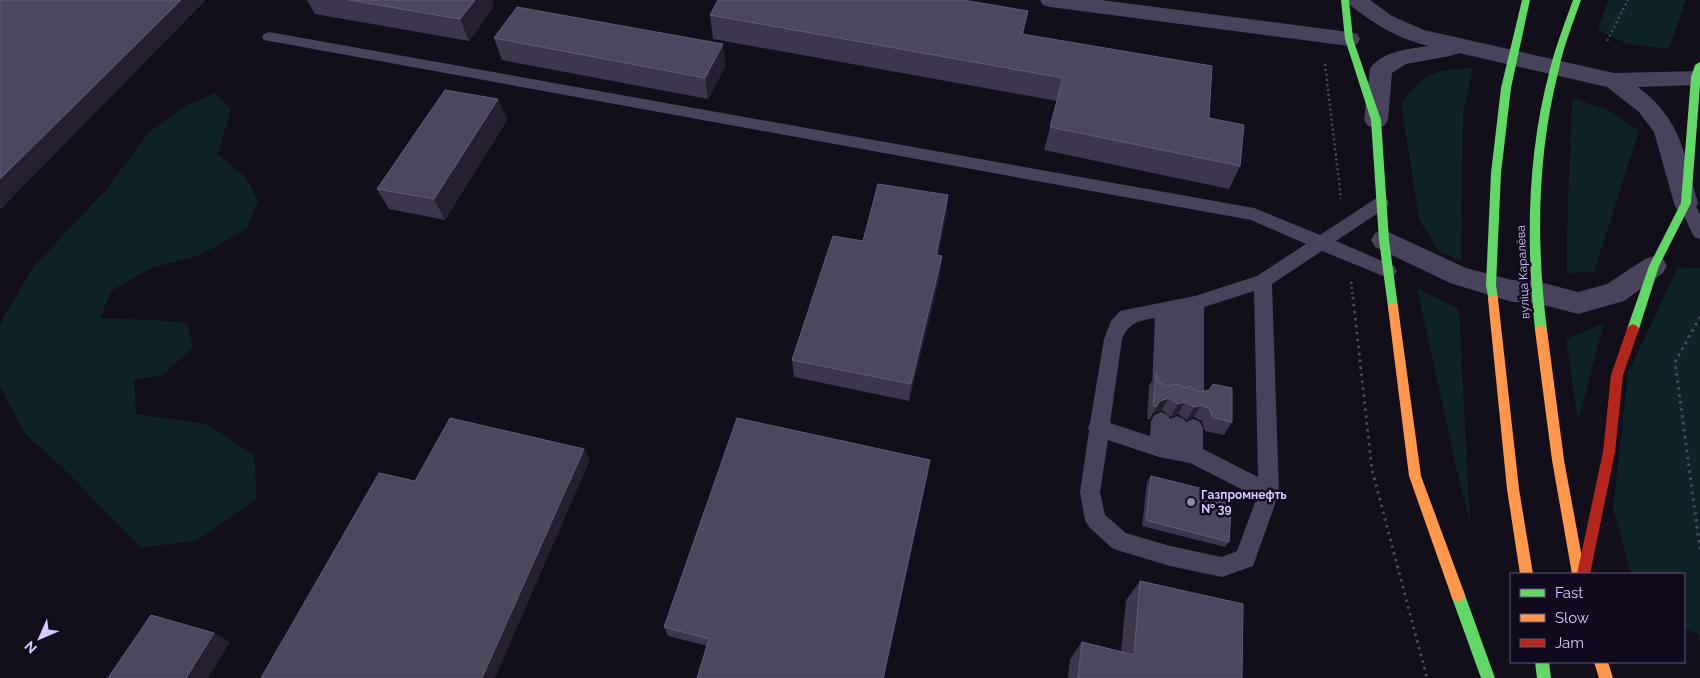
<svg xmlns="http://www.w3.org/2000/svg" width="1700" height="678" viewBox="0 0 1700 678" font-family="Raleway,sans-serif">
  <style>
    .green { fill: #0e2227 }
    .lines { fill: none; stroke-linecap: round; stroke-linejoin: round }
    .path-far1 { stroke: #434d5d; stroke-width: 2.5; stroke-dasharray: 2 3; stroke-linecap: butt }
    .path { stroke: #434d5d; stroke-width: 3; stroke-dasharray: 2.5 4.5; stroke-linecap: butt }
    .lane { fill: #48435b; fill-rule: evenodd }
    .street { fill: #48435b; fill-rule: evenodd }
    .fast { fill: #63d668; fill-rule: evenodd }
    .slow { fill: #ff974d; fill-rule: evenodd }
    .jam { fill: #b3261e; fill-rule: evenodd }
    .wall { fill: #3d364c }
    .shaded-wall { fill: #251f30 }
    .building { fill: #4d465f; stroke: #635a78 }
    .poi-dot { fill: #9287af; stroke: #110a1e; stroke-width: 2 }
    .labels { text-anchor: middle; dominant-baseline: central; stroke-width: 5; stroke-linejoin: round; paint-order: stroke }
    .street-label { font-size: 12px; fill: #d7c8ff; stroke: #110a1e }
    .poi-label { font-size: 12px; font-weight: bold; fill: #d7c8ff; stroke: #110a1e; text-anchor: start }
  </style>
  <rect width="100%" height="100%" fill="#120e1a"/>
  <g class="green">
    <polygon points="1608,0 1686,0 1669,49 1628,44 1598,30"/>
    <path d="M1473 68 1463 115 1461 261 1439 251 1419 220 1401 102C1428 70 1433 71 1473 68Z"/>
    <polygon points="215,93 231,109 218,154 245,177 258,200 247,229 198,256 151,268 111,291 100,318 154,320 187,323 193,347 163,375 134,380 136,414 207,424 254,455 257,499 197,540 141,548 65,470 24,433 0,386 0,324 34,266 104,192 149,132 187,105"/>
    <polygon points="1572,98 1608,110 1639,131 1594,272 1567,273 1567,233"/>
    <polygon points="1678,267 1700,268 1700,643 1697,633 1684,629 1684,574 1631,574 1613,508 1628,373"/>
    <polygon points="1417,288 1459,309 1470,522 1456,467"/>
    <polygon points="1604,323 1578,422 1566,339"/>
  </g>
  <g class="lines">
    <g class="path-far1">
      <polyline points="1607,41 1628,0"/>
      <polyline points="1325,64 1341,199"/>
      <polyline points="1351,282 1353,298"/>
    </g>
    <g class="path">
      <polyline points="1353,297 1372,470 1427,678"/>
      <polyline points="1700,317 1675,362 1700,550"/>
    </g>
    <g class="lane">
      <path d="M269 32 1254 208 1320 235 1375 199 1381 197 1387 199 1389 203 1387 207 1336 241 1394 266 1397 271 1394 276 1388 278 1322 251 1272 284 1279 493 1253 566 1222 577 1170 566 1120 551 1112 548 1089 527 1085 520 1080 492 1089 431 1088 428 1090 423 1104 339 1111 321 1120 311 1195 296 1257 276 1306 244 1251 220 264 40 262 37 264 34ZM1254 291 1258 477 1203 449V428L1200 422 1193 419 1186 422 1184 419 1177 416 1170 419 1168 415 1161 412 1154 415 1151 421 1150 436 1110 423 1122 339C1129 322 1139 321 1155 318L1152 389 1155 395 1162 397 1169 395 1177 399 1185 396 1187 401 1194 403 1201 401 1204 395V307ZM1108 440 1159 457 1190 463 1257 497 1237 551 1222 557 1170 546 1126 533 1105 515 1100 492Z"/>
      <polygon points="1686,197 1692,199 1700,214 1700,239 1694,237 1678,203 1680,199"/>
    </g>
    <g class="street">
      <polygon points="1040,0 1101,0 1349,32 1357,34 1360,39 1357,44 1349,46 1050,7 1043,5"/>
      <path d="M1347 0H1370L1392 16 1424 30 1614 73 1700 71V83L1696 85 1638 87C1682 120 1684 154 1698 203L1695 210 1686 212 1677 210 1674 203 1654 132 1639 112 1607 87 1459 53 1450 56 1406 64 1392 73 1388 120 1384 126 1376 128 1368 126 1364 120 1370 69C1381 51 1409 49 1429 46 1396 38 1376 25 1350 5Z"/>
      <polygon points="1384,230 1466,268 1512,280 1536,281 1578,292 1607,284 1645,259 1654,256 1663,259 1667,266 1663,273 1624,301 1578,314 1536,303 1512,302 1450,283 1375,247 1371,240 1375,233"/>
    </g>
    <g class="fast">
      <polygon points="1341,0 1349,0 1353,39 1381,120 1389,240 1398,307 1397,310 1389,310 1388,307 1379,240 1371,120 1345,39"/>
      <polygon points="1522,0 1530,0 1511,88 1501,173 1496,285 1498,299 1497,302 1489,302 1486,285 1491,173 1501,88"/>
      <path d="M1573 0H1581C1573 23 1564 45 1559 69 1537 155 1536 242 1547 330L1545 333H1537L1535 330C1526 242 1527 155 1550 69 1556 45 1565 23 1573 0Z"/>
      <polygon points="1700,62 1700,85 1691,203 1659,266 1639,329 1637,332 1629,332 1627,329 1649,266 1681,203 1691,77 1695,65"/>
      <polygon points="1458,588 1463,590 1465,595 1495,678 1481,678 1451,595 1453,590"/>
      <polygon points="1535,662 1549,662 1551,678 1537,678"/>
    </g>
    <g class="slow">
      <polygon points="1493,295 1497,296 1498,299 1519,489 1533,574 1520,574 1507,489 1488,299 1489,296"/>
      <polygon points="1393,303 1397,304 1398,307 1421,476 1465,595 1463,600 1458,602 1453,600 1451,595 1409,476 1388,307 1389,304"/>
      <polygon points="1541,325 1545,327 1547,330 1564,460 1585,574 1572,574 1552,460 1535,330 1537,327"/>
      <polygon points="1594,662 1608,662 1613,678 1599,678"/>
    </g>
    <polygon class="jam" points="1633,324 1637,326 1639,329 1623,375 1615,452 1590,574 1577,574 1603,452 1611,375 1627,329 1629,326"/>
  </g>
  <g class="wall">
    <polygon points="307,0 492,0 494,6 469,41 315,14"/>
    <polygon points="1028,11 1023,35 1209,118 1240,166 1229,189 1044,150 1057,101 713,39 710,15"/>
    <polygon points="494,38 726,65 708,99 502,60"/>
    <polygon points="498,99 507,120 445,220 389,209 377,189"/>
    <polygon points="948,195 946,215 938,256 940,275 909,401 794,377 792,360 863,241"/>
    <polygon points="1156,373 1160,383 1168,386 1185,388 1194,390 1232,422 1224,435 1205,431 1202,421 1194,417 1187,420 1178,414 1171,417 1162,410 1153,413 1150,419 1147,419 1149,386"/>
    <polygon points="928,472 884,678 697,678 707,646 668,636 664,627"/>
    <polygon points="1151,476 1229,542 1225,547 1142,526 1147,482"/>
    <polygon points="1140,581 1242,678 1068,678 1070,659 1082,642 1121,651 1126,600"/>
  </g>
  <g class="shaded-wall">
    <polygon points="181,0 206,0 0,210 0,179"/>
    <polygon points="475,0 492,0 494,6 469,41 460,19"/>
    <polygon points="1028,11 1023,35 1022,34"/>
    <polygon points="723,44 726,65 708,99 705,78"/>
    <polygon points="498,99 507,120 445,220 434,199"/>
    <polygon points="948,195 946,215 934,274 936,255"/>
    <polygon points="942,256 940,275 909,401 911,384"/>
    <polygon points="1169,398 1162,410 1153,413 1150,419 1160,401"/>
    <polygon points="1185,402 1178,414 1171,417 1178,404"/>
    <polygon points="1201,405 1194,417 1187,420 1194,407"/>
    <polygon points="584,449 590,460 495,678 482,678"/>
    <polygon points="930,460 928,472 884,678 883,678"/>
    <polygon points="214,633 230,642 208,678 186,678"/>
  </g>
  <g class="building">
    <polygon points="0,0 181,0 0,179"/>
    <polygon points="349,0 475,0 460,19"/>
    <polygon points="718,0 963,0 1028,11 1022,34 1212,66 1209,118 1244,125 1240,166 1050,127 1063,78 710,15"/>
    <polygon points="517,7 723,44 705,78 494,38"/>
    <polygon points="445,90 498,99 434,199 377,189"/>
    <polygon points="878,184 948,195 936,255 942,256 911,384 792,360 833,236 863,241"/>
    <polygon points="1156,373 1160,383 1168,386 1176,384 1185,388 1191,386 1194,390 1201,392 1209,390 1213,384 1232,388 1232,422 1213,418 1210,409 1201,405 1194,407 1185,402 1178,404 1169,398 1160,401 1156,407 1153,406"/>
    <polygon points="450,418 584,449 482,678 261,678 379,473 415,481"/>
    <polygon points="737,418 930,460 883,678 697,678 709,639 664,627"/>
    <polygon points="1151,476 1232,496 1229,542 1146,520"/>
    <polygon points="1140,581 1243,604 1242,678 1078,678 1082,642 1134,655"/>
    <polygon points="151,615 214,633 186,678 108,678"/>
  </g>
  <circle class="poi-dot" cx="1191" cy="502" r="5"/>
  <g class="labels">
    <g class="street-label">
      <text transform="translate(1523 272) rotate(-93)">вуліца Каралёва</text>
    </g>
    <g class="poi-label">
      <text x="1201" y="495">Газпромнефть<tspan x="1201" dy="14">№ 39</tspan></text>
    </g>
  </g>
  <rect x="1510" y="573" width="175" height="90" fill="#110a1e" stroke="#605678"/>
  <rect x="1520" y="589" width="25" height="8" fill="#63d668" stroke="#605678"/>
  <text x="1555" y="598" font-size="15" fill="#d7c8ff">Fast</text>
  <rect x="1520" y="614" width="25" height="8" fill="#ff974d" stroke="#605678"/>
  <text x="1555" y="623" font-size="15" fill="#d7c8ff">Slow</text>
  <rect x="1520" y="639" width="25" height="8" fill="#b3261e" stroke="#605678"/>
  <text x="1555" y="648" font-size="15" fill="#d7c8ff">Jam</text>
  <g transform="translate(40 638) rotate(225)" stroke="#110a1e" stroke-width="4" paint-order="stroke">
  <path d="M0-4L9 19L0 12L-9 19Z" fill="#d7c8ff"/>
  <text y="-8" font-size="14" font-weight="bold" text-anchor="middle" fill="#d7c8ff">N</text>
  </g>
</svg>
